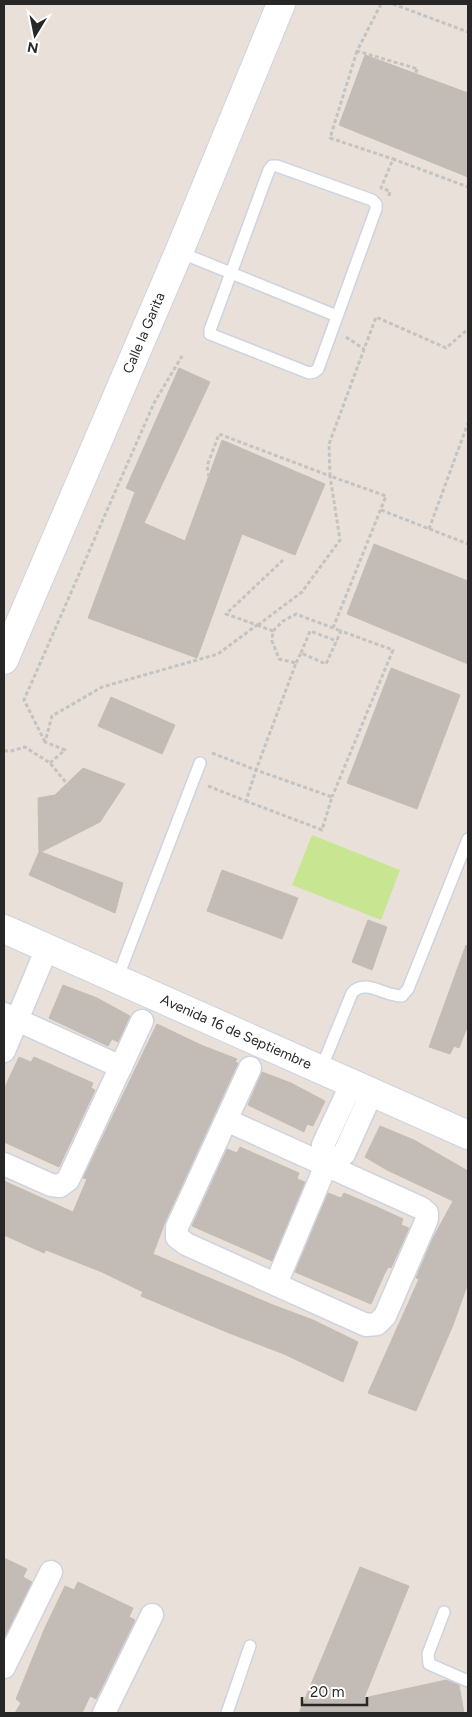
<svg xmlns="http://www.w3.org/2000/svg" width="472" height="1717" viewBox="0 0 472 1717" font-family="Figtree,sans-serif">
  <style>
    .pitch { fill: #c8e692 }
    .building { fill: #c2bbb6; stroke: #c4bdb3 }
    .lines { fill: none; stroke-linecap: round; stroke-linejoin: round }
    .service-casing { stroke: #ced3e0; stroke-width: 14 }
    .minor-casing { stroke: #ced3e0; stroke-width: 25 }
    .tertiary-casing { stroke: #ced3e0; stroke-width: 30 }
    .secondary-casing { stroke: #ced3e0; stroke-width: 30 }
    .path { stroke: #c3c3c3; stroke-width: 3; stroke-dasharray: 4 2.5; stroke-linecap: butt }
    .service { stroke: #fff; stroke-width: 11 }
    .minor { stroke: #fff; stroke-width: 22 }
    .tertiary { stroke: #fff; stroke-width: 28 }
    .secondary { stroke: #fff; stroke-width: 28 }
    .labels { text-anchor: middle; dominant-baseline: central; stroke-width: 5; stroke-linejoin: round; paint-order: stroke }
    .street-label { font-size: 14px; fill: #272727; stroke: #fff }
  </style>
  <rect width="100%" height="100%" fill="#e9e1d9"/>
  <polygon class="pitch" points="312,835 400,870 381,920 292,885"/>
  <g class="building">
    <polygon points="365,55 468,93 468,177 339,125"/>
    <polygon points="179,368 210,382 144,523 185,541 222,440 325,484 295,555 242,534 197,658 88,618 135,492 126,488"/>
    <polygon points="374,544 468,581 468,664 347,614"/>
    <polygon points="391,668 460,695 417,809 347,783"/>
    <polygon points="111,697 175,725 162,754 98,726"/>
    <polygon points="83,768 125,784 100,822 41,852 123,883 115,913 29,875 39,852 38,798 55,795"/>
    <polygon points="222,870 298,898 282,939 207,911"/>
    <polygon points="368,920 387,927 372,970 352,962"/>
    <polygon points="466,945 468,946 468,1025 459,1048 454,1046 450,1054 429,1047"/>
    <polygon points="63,985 97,998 130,1016 118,1042 112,1039 108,1046 49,1018"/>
    <polygon points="157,1024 201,1045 237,1059 235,1062 238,1063 165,1222 153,1254 273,1305 313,1320 358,1342 343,1382 284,1354 229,1333 141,1296 143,1292 102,1272 46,1250 44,1253 4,1235 4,1181 73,1212 87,1179 83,1178"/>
    <polygon points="19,1057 31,1062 34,1057 93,1083 91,1088 95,1090 59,1167 4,1142 4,1089"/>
    <polygon points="262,1072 291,1083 325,1101 313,1126 307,1124 304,1132 248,1105"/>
    <polygon points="380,1126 414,1140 468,1171 468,1283 453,1325 416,1411 368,1393 419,1279 416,1278 432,1240 453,1201 387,1170 365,1157"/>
    <polygon points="240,1147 299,1173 297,1179 305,1182 272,1261 192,1226 227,1149 237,1153"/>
    <polygon points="328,1193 341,1198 344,1193 377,1207 403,1219 401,1225 409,1228 391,1268 388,1267 384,1275 371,1304 295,1272"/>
    <polygon points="4,1558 27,1569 23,1577 32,1582 4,1638"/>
    <polygon points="360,1567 409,1586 364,1698 446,1680 459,1685 464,1713 299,1713"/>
    <polygon points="78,1582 133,1608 129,1617 135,1620 96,1699 90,1696 82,1713 15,1713 21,1703 16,1699 44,1630 65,1586 74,1590"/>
  </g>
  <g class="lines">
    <defs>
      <g id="service">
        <polygon points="272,166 277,166 372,200 376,204 376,209 318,369 314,372 309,373 210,334 210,330 269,170"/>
        <polyline points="179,252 337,316"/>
        <polyline points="117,979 200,763"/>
        <path d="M321 1069 352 993C365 978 384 996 402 996L408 989 468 839"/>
        <polyline points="444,1612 428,1654 429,1664 468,1681"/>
        <polyline points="227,1713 250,1646"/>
      </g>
      <g id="minor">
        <polyline points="4,1014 121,1067"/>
        <polyline points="4,1051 47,948"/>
        <polyline points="226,1120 421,1208 427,1213 427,1219 385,1316 377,1324 366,1325 186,1244 177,1237 177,1227 250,1068"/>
        <polyline points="4,1164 51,1185 60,1186 68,1180 142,1021"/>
        <polyline points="326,1165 344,1154 372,1092"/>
        <polyline points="276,1284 326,1165 323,1145 352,1083"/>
        <polyline points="4,1667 51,1572"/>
        <polyline points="104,1713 152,1615"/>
      </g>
      <polyline id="tertiary" points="4,660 179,252 281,4"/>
      <polyline id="secondary" points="4,929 468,1135"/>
    </defs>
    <use href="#service" class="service-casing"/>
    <use href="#minor" class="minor-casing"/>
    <use href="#tertiary" class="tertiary-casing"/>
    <use href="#secondary" class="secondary-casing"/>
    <g class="path">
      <polyline points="381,4 357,51 418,69 415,73"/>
      <polyline points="393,4 468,32"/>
      <polyline points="357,51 330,138 393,159"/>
      <polyline points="389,196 390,191 381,188 393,159 468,187"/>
      <polyline points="346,337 364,349"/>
      <polyline points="209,477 207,466 219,434 330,476 340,540 302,592 258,625"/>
      <polyline points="381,510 468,544"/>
      <polyline points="429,529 468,423"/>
      <polyline points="333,628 386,496 330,476 329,444 376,317 446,348 468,329"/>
      <polyline points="273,631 283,621 296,614 341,631"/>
      <polyline points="301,653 310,631 337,641"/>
      <polyline points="296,663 301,653 326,664 341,631 393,650 332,797"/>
      <polyline points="45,742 24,700 154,403 182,356"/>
      <polyline points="4,751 11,751 25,747 50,763 68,785"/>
      <polyline points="212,753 256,770 296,663 279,659 272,641 273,631 257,625"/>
      <polyline points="50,763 65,750 45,742 52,716 102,687 218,654 257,625 226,614 283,560"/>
      <polyline points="208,786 246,801 256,770 332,797 322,830 246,801"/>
    </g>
    <use href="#service" class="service"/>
    <use href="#minor" class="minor"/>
    <use href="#tertiary" class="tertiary"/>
    <use href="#secondary" class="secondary"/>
  </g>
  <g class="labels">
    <g class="street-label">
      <text transform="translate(144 333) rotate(-67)">Calle la Garita</text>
      <text transform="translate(236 1032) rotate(24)">Avenida 16 de Septiembre</text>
    </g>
  </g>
  <rect width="472" height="1717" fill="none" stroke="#272727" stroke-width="10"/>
  <g transform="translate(35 35) rotate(190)" stroke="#ffffff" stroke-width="4" paint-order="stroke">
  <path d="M0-4L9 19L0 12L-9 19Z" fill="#272727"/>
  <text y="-8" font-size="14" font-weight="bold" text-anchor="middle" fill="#272727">N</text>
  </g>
  <path d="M302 1697v8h65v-8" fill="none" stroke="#272727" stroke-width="2.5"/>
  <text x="310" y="1697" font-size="15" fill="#272727" stroke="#ffffff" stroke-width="4" paint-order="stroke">20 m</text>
</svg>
